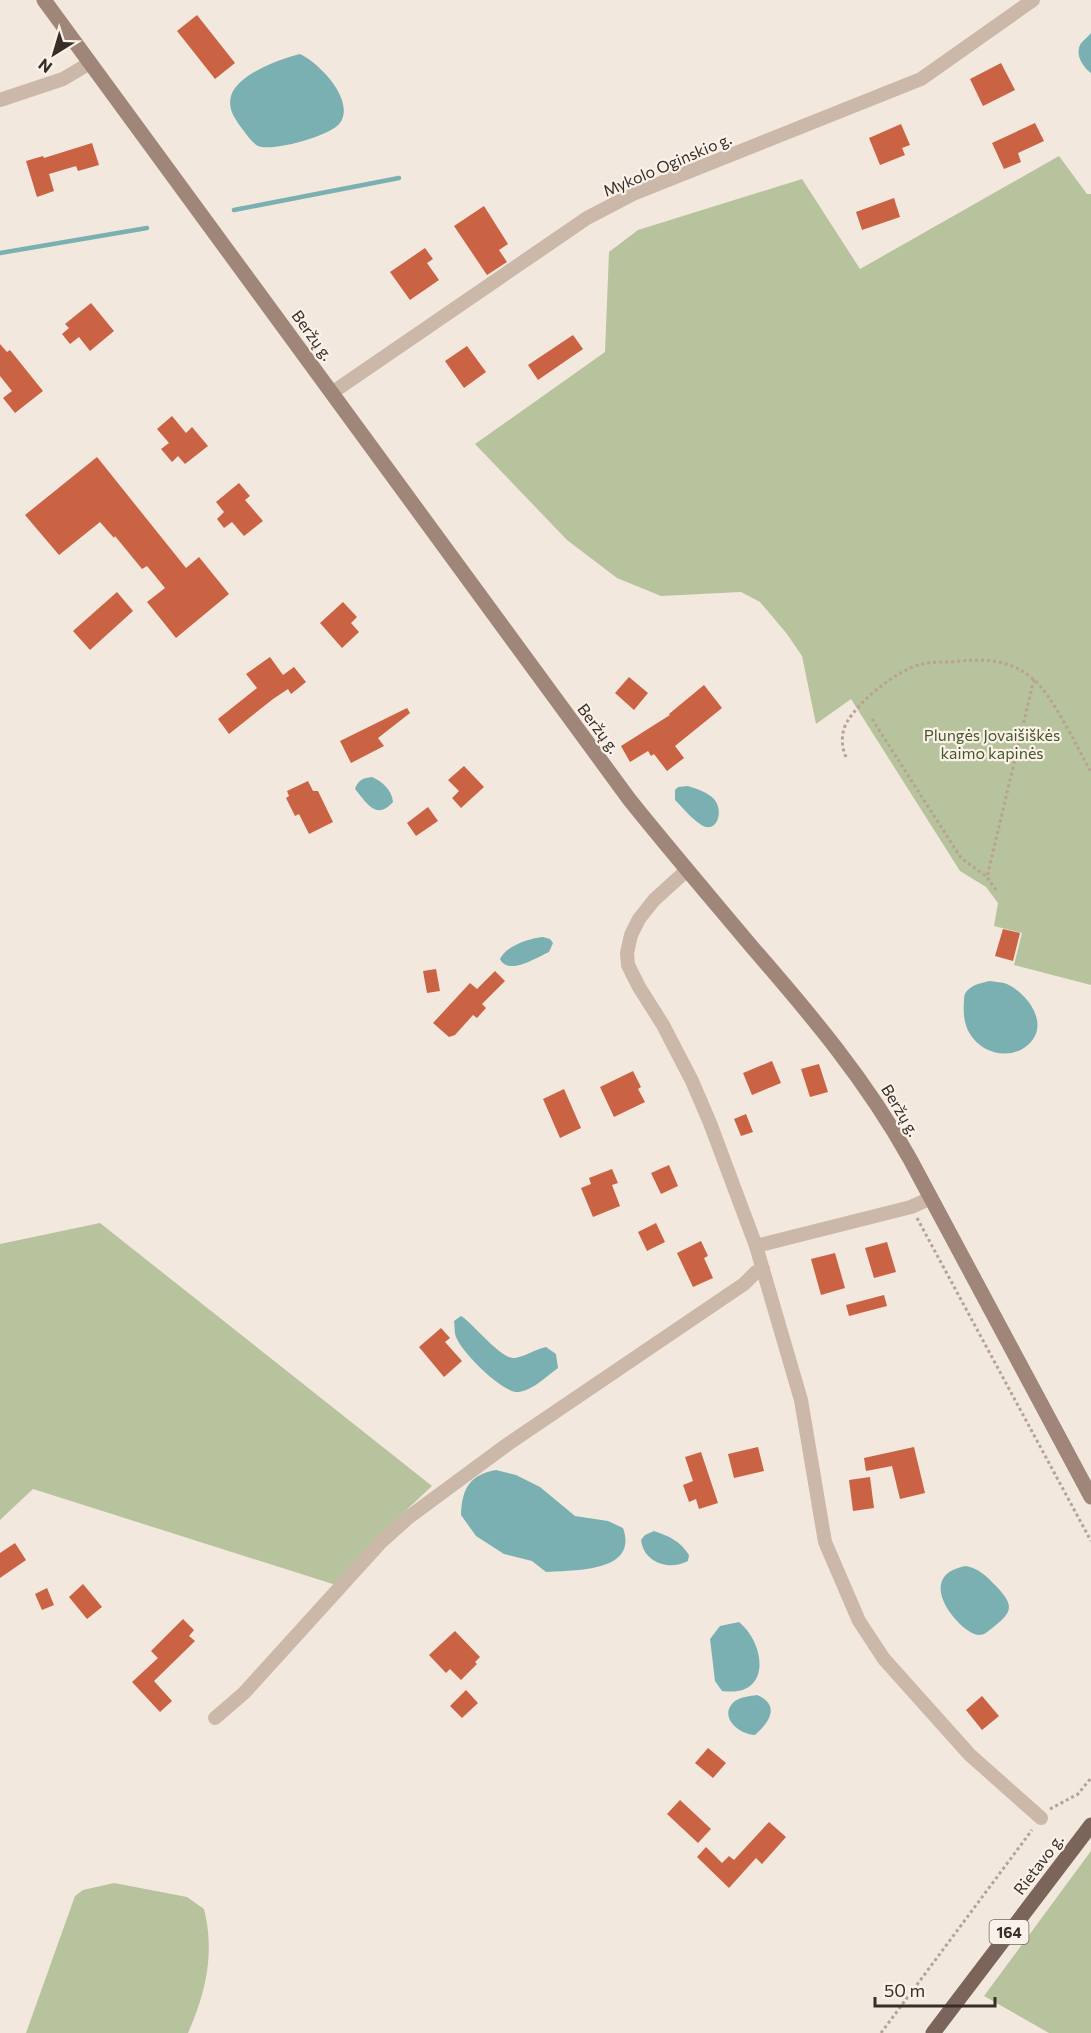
<svg xmlns="http://www.w3.org/2000/svg" width="1091" height="2033" viewBox="0 0 1091 2033" font-family="Commissioner,sans-serif">
  <style>
    .green { fill: #b7c39c }
    .water { fill: #7ab0b1 }
    .lines { fill: none; stroke-linecap: round; stroke-linejoin: round }
    .stream { stroke: #7ab0b1; stroke-width: 4.5 }
    .building { fill: #ca6244 }
    .path { stroke: #b8a292; stroke-width: 3; stroke-dasharray: 3 3; stroke-linecap: butt }
    .street { stroke: #ccb8a8; stroke-width: 14 }
    .secondary { stroke: #a08679; stroke-width: 15 }
    .primary { stroke: #7b6459; stroke-width: 15 }
    .labels { text-anchor: middle; dominant-baseline: central; stroke-width: 4.5; stroke-linejoin: round; paint-order: stroke }
    .shield { fill: #faf2e9; stroke: #726862; stroke-width: 1.5 }
    .shield-label { font-size: 15px; font-weight: bold; fill: #382d28 }
    .street-label { font-size: 16px; fill: #382d28; stroke: #faf2e9 }
    .park-label { font-size: 16px; fill: #48582b; stroke: #faf2e9 }
  </style>
  <rect width="100%" height="100%" fill="#f3e8dd"/>
  <g class="green">
    <polygon points="1059,156 1087,194 1091,194 1091,985 1014,965 1022,933 994,926 998,903 986,887 960,871 851,699 816,724 802,656 787,634 760,602 741,592 661,596 617,578 567,540 475,444 605,352 609,252 638,230 802,179 860,269"/>
    <polygon points="100,1223 432,1486 386,1529 336,1585 33,1489 0,1520 0,1244"/>
    <polygon points="1091,1851 1091,2033 1049,2033 984,1996"/>
    <path d="M114 1883 187 1897 204 1909C215 1953 206 1992 188 2033H26L75 1896 83 1890Z"/>
  </g>
  <g class="water">
    <path d="M1091 33V73C1084 68 1075 56 1080 45 1082 41 1088 37 1091 33Z"/>
    <path d="M300 54C318 62 356 100 340 123 331 136 272 152 258 146 251 142 245 132 240 126 233 116 228 108 231 96 238 74 280 59 300 54Z"/>
    <path d="M372 777C383 782 392 790 393 802 376 821 367 803 355 789 358 780 363 778 372 777Z"/>
    <path d="M688 786C697 789 707 792 714 799 725 812 716 836 700 824 691 818 683 808 675 800V790L678 787Z"/>
    <path d="M543 937 550 939 553 943 549 952C536 958 508 976 500 959 506 946 530 938 543 937Z"/>
    <path d="M989 981C995 982 1002 982 1007 984 1028 994 1050 1024 1029 1044 1011 1061 982 1054 970 1034 964 1025 963 1012 964 1002 964 997 964 993 968 990 974 984 982 983 989 981Z"/>
    <path d="M461 1316C474 1324 501 1360 515 1358 526 1356 536 1349 546 1347L556 1354 558 1368C547 1376 533 1390 519 1392 503 1394 463 1353 457 1339 454 1334 455 1327 454 1321Z"/>
    <path d="M496 1470 516 1475 540 1487 575 1516 608 1521 623 1528C639 1573 573 1570 546 1572L532 1561 504 1554 476 1536 461 1515C462 1489 469 1475 496 1470Z"/>
    <path d="M654 1531C669 1536 680 1541 689 1555L688 1561C669 1571 644 1563 641 1540L645 1535Z"/>
    <path d="M966 1566C980 1569 986 1576 996 1586 1015 1606 1013 1612 991 1629 987 1632 984 1635 979 1635 962 1635 910 1576 966 1566Z"/>
    <path d="M739 1622C766 1644 772 1698 722 1691L715 1681 710 1639 720 1626Z"/>
    <path d="M757 1695C781 1705 769 1723 755 1735 739 1735 717 1716 735 1701 741 1697 750 1696 757 1695Z"/>
  </g>
  <g class="lines">
    <g class="stream">
      <polyline points="234,210 399,178"/>
      <polyline points="0,253 147,228"/>
    </g>
  </g>
  <g class="building">
    <polygon points="197,15 235,63 215,79 177,31"/>
    <polygon points="1001,63 1015,90 983,106 970,79"/>
    <polygon points="1035,123 1044,141 1018,153 1021,162 1004,169 992,143"/>
    <polygon points="901,124 910,145 902,148 905,155 880,165 869,138"/>
    <polygon points="92,143 99,165 78,171 76,166 49,174 54,191 37,197 26,161 43,156 44,158"/>
    <polygon points="894,198 900,217 862,230 856,212"/>
    <polygon points="484,206 508,244 499,250 507,262 487,275 454,226"/>
    <polygon points="425,248 433,259 427,263 439,280 410,300 390,272"/>
    <polygon points="91,303 114,331 90,351 79,337 70,344 62,334 69,328 65,324"/>
    <polygon points="573,335 583,349 538,380 528,365"/>
    <polygon points="0,344 7,352 10,350 43,391 15,413 3,398 12,391 0,376"/>
    <polygon points="467,346 486,372 464,388 445,361"/>
    <polygon points="172,416 186,433 192,427 208,446 185,464 178,456 172,462 161,449 169,443 157,429"/>
    <polygon points="97,457 186,568 199,557 229,594 176,638 147,602 165,588 147,566 142,569 115,536 114,538 100,522 59,555 25,515"/>
    <polygon points="239,483 250,496 245,500 263,521 244,536 232,522 224,528 217,519 224,512 216,502"/>
    <polygon points="117,592 133,611 90,650 73,631"/>
    <polygon points="343,602 357,617 351,623 359,632 342,648 320,623"/>
    <polygon points="270,657 283,675 294,667 306,682 291,694 288,689 273,699 229,734 218,719 257,688 246,674"/>
    <polygon points="629,677 648,693 634,710 615,693"/>
    <polygon points="704,685 722,708 675,746 684,758 667,771 654,754 651,756 648,751 630,762 621,746 670,715 669,714"/>
    <polygon points="407,708 410,713 378,738 384,746 351,763 340,741"/>
    <polygon points="464,766 484,787 461,808 452,798 459,791 448,780"/>
    <polygon points="308,781 313,791 318,791 333,822 309,834 299,814 295,816 286,798 289,796 287,791"/>
    <polygon points="428,807 438,821 416,836 407,823"/>
    <polygon points="1003,929 1020,933 1013,961 995,956"/>
    <polygon points="436,969 440,991 427,993 423,971"/>
    <polygon points="495,971 505,981 482,1004 486,1008 477,1018 473,1015 455,1035 449,1037 433,1023 470,983 477,989"/>
    <polygon points="772,1061 781,1083 752,1095 743,1073"/>
    <polygon points="819,1064 828,1092 810,1097 801,1069"/>
    <polygon points="633,1071 641,1087 638,1089 645,1102 614,1117 600,1087"/>
    <polygon points="564,1089 581,1128 560,1138 543,1099"/>
    <polygon points="746,1114 753,1132 741,1136 734,1119"/>
    <polygon points="669,1165 678,1186 661,1194 651,1173"/>
    <polygon points="612,1169 618,1183 612,1185 620,1206 593,1217 581,1188 591,1184 589,1178"/>
    <polygon points="656,1223 665,1242 647,1251 638,1232"/>
    <polygon points="701,1241 708,1256 704,1258 713,1278 693,1287 677,1253"/>
    <polygon points="887,1242 896,1272 874,1278 865,1248"/>
    <polygon points="835,1253 845,1288 821,1295 811,1259"/>
    <polygon points="884,1295 887,1306 849,1316 846,1305"/>
    <polygon points="441,1328 450,1338 445,1342 462,1361 444,1377 419,1347"/>
    <polygon points="758,1447 764,1471 734,1478 728,1454"/>
    <polygon points="914,1447 925,1493 900,1499 892,1466 866,1471 864,1458"/>
    <polygon points="701,1452 718,1503 699,1509 696,1499 689,1502 683,1485 693,1481 685,1457"/>
    <polygon points="870,1477 874,1508 853,1511 849,1480"/>
    <polygon points="15,1543 26,1560 0,1578 0,1553"/>
    <polygon points="83,1584 102,1607 87,1619 69,1597"/>
    <polygon points="47,1588 54,1605 42,1610 35,1594"/>
    <polygon points="183,1619 194,1630 189,1636 195,1641 154,1681 172,1701 160,1712 132,1682 158,1658 151,1651"/>
    <polygon points="455,1631 480,1657 475,1662 477,1664 461,1680 450,1669 446,1673 429,1655"/>
    <polygon points="466,1690 478,1703 462,1718 450,1706"/>
    <polygon points="982,1696 999,1716 982,1730 966,1710"/>
    <polygon points="708,1748 726,1763 713,1778 695,1763"/>
    <polygon points="680,1800 711,1829 698,1843 667,1814"/>
    <polygon points="769,1822 786,1837 762,1864 756,1858 729,1888 697,1857 706,1847 722,1863 729,1856 734,1860"/>
  </g>
  <g class="lines">
    <g class="path">
      <polyline points="872,719 961,858 987,877"/>
      <path d="M846 757C841 746 841 732 847 722 859 701 898 669 922 664 931 662 941 662 950 662 981 659 1007 657 1033 679 1052 694 1078 749 1091 772"/>
      <polyline points="996,890 987,877 1034,679"/>
      <polyline points="917,1218 1091,1541"/>
      <polyline points="1050,1809 1078,1794 1091,1778"/>
      <polyline points="881,2033 1032,1830"/>
    </g>
    <g class="street">
      <polyline points="0,100 63,79 90,63"/>
      <polyline points="333,392 587,218 633,194 921,79 1033,0"/>
      <polyline points="687,870 654,900 639,919 631,935 627,953 628,965 639,987 663,1025 692,1081 710,1123 756,1246 801,1400 825,1542 859,1621 884,1659 970,1755 1041,1818"/>
      <polyline points="756,1246 911,1207 931,1198"/>
      <polyline points="215,1718 244,1693 381,1542 409,1517 508,1444 744,1284 756,1272 763,1269"/>
    </g>
    <path class="secondary" d="M44 0 629 799C669 849 711 898 752 947 811 1015 866 1080 910 1159L1091 1497"/>
    <polyline class="primary" points="933,2033 1091,1825"/>
  </g>
  <g class="labels">
    <rect class="shield" x="989.5" y="1920" width="39" height="24" rx="4.5"/>
    <g class="shield-label">
      <text x="1009" y="1932">164</text>
    </g>
    <g class="street-label">
      <text transform="translate(667 164) rotate(-23)">Mykolo Oginskio g.</text>
      <text transform="translate(313 335) rotate(54)">Beržų g.</text>
      <text transform="translate(599 728) rotate(53)">Beržų g.</text>
      <text transform="translate(901 1110) rotate(59)">Beržų g.</text>
      <text transform="translate(1038 1864) rotate(-53)">Rietavo g.</text>
    </g>
    <g class="park-label">
      <text x="992" y="734">Plungės Jovaišiškės<tspan x="992" dy="18">kaimo kapinės</tspan></text>
    </g>
  </g>
  <g transform="translate(54 54) rotate(217)" stroke="#faf2e9" stroke-width="4.5" paint-order="stroke">
  <path d="M0-4.5L10 22L0 15L-10 22Z" fill="#382d28"/>
  <text y="-9" font-size="16" font-weight="bold" text-anchor="middle" fill="#382d28">N</text>
  </g>
  <path d="M875 1997v9h120v-9" fill="none" stroke="#382d28" stroke-width="3"/>
  <text x="884" y="1997" font-size="18" fill="#382d28" stroke="#faf2e9" stroke-width="4.5" paint-order="stroke">50 m</text>
</svg>
